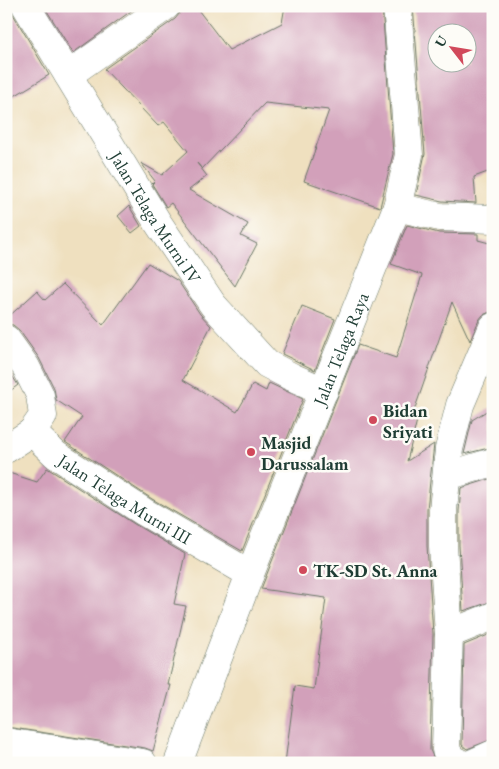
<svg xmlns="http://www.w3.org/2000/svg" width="499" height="769" viewBox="0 0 499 769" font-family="'EB Garamond',serif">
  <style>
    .building { fill: #d2a0ba; fill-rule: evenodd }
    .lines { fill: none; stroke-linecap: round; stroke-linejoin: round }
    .minor-casing { stroke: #687665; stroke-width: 29 }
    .minor { stroke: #fff; stroke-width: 28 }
    .poi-dot { fill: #d1495b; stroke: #fdfcf7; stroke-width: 2 }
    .labels { text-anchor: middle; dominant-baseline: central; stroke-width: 5; stroke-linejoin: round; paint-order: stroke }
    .street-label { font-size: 18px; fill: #1f3d34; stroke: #fdfcf7 }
    .poi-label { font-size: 18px; font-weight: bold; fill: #1f3d34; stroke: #fdfcf7; text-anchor: start }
  </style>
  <rect width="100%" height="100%" fill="#fdfcf7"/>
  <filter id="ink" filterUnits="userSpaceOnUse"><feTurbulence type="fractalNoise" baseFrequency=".02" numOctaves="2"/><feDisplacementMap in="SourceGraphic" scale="10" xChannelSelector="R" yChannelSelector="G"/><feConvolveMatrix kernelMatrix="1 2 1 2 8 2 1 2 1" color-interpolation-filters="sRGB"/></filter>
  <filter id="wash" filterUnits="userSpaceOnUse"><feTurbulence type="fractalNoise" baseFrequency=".0096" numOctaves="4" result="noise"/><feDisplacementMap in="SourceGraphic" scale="20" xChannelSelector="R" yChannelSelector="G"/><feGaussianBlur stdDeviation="1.12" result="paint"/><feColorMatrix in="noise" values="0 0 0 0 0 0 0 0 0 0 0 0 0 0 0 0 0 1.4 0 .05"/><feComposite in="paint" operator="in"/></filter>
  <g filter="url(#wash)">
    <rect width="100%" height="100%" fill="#efe0bf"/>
    <g id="blocks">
      <g class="building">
        <polygon points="6,6 10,6 13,14 49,75 6,101"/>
        <polygon points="44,6 138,6 73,53"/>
        <polygon points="181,6 195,6 229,50 282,23 285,6 382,6 393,154 380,207 304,181 329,110 265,103 202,169 197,163 207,176 189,190 248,224 241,236 257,244 235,286 171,203 166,207 152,184 155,181 141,163 162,175 188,151 164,122 158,126 104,69 175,19 180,13"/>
        <path d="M413 6H493V170L474 177 476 203 442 201 416 195 425 154ZM436 32H466V62H436Z"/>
        <polygon points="129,206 141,226 132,233 118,216"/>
        <polygon points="407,225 439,233 478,234 478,240 493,244 493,305 490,312 483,315 479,320 470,341 452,302 414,411 419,412 407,461 434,444 427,509 427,546 433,634 430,750 436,763 285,763 295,686 314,689 326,598 261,589 358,345 396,358 422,275 391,264"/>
        <polygon points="148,263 178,281 200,314 211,326 183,380 237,412 253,384 266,391 269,383 303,399 242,551 152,499 65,442 82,417 56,400 54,388 39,358 19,330 13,325 6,324 6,319 37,291 45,300 63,284 103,325"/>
        <polygon points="302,306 335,319 315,370 282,354"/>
        <polygon points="6,366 18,385 6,394"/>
        <polygon points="493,407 493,447 464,454 472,420"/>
        <polygon points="47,468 136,525 185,554 174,604 186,606 168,685 171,685 153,751 145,748 6,727 6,472 37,482"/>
        <polygon points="493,478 493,601 463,611 459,545 459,511 461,488"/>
        <polygon points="493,633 493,739 467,749 462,745 464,645"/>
        <polygon points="6,758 38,763 6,763"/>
      </g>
    </g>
  </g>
  <g filter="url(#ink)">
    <use href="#blocks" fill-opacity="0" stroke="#687665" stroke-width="1"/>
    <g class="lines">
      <defs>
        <g id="minor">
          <path id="s1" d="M26 6 158 223 213 305 267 364 292 377 324 391"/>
          <polyline points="68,75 166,6"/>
          <polyline points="397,207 440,217 493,219"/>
          <polyline points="6,339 26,367 40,395 43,416 32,432"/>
          <path id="s2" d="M6 449 32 432 56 455 144 512 250 574"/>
          <polyline points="447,476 493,462"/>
          <polyline points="449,634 493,616"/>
          <polyline points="6,742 143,763"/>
          <path id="s3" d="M178 763 250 574 397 207 409 155 397 6"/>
          <polyline points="460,763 452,759 446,750 449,634 443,546 443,510 449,449 460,405 493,327"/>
          <polyline points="473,763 493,754"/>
        </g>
      </defs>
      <use href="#minor" class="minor-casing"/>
      <use href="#minor" class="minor"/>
    </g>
  </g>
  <g class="poi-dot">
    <circle cx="373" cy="420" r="5"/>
    <circle cx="251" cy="452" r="5"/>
    <circle cx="303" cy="570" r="5"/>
  </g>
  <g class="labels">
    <g class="street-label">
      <text stroke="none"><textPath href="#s1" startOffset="248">Jalan Telaga Murni IV</textPath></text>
      <text stroke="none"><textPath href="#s3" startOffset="445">Jalan Telaga Raya</textPath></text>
      <text stroke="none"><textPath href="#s2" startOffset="146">Jalan Telaga Murni III</textPath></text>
    </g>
    <g class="poi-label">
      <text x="383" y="410">Bidan<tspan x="383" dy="21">Sriyati</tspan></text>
      <text x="261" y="442">Masjid<tspan x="261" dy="21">Darussalam</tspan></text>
      <text x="313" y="570">TK-SD St. Anna</text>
    </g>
  </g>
  <rect width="499" height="769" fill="none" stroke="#fdfcf7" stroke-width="25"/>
  <g transform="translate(452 48) rotate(301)"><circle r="24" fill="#fdfcf7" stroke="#a4b0a9"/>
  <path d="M0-4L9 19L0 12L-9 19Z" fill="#d1495b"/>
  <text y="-8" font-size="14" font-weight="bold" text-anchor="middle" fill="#1f3d34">U</text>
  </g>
</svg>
